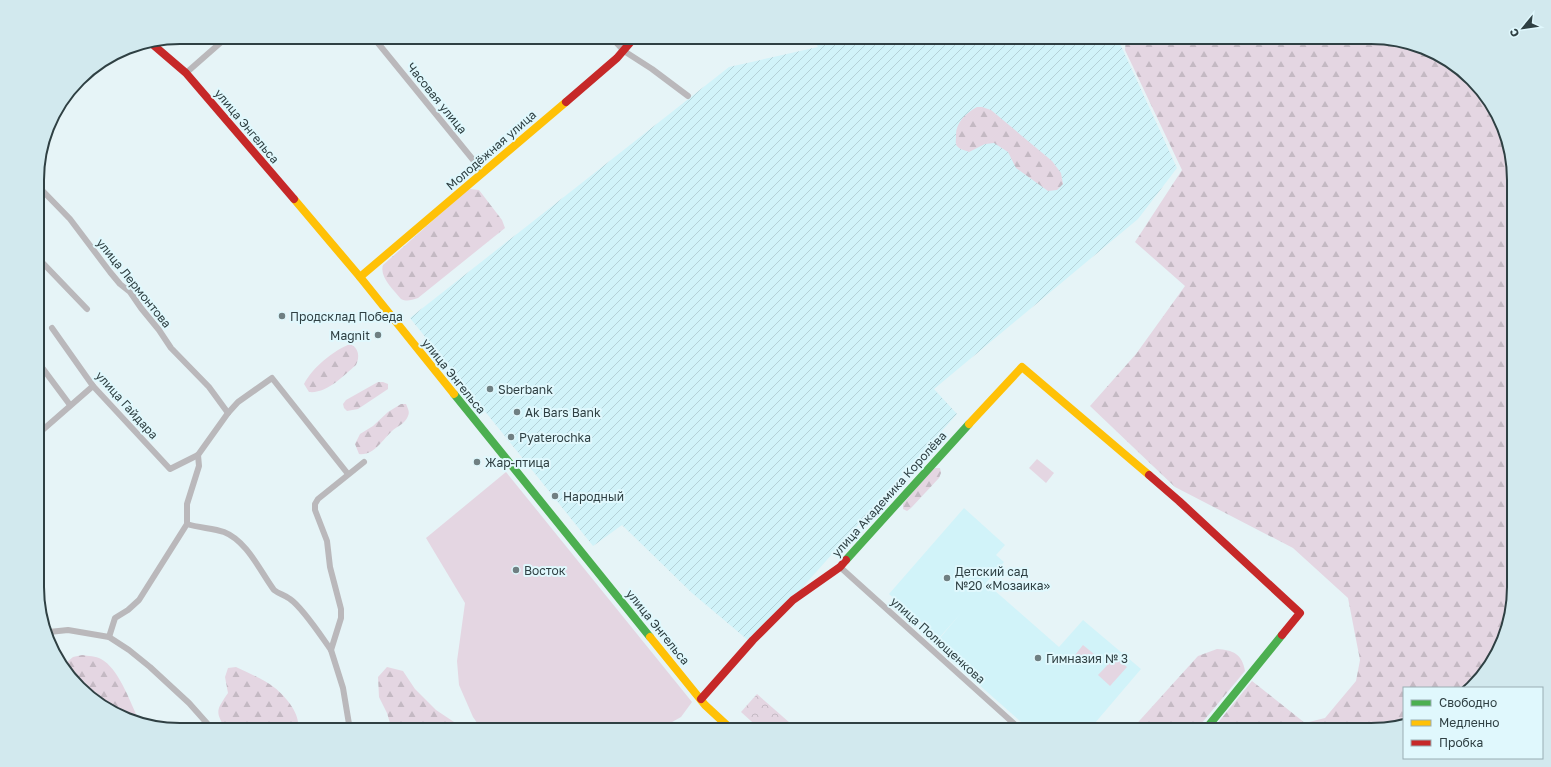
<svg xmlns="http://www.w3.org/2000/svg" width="1551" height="767" viewBox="0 0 1551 767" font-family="'Golos Text',sans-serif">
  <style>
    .built { fill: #d1f3f9 }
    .industrial { fill: url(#industrial-furrows) }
    .forest { fill: url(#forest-firs) }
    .park { fill: url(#park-crowns) }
    .pitch { fill: #e4d6e2 }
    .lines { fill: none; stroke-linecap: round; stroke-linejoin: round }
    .street { stroke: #bab8bb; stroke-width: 6 }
    .fast { stroke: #4caf50; stroke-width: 8 }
    .slow { stroke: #ffc107; stroke-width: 8 }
    .jam { stroke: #c62828; stroke-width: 8 }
    .poi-dot { fill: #6f7f82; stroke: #e0f8fd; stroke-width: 1.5 }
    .labels { text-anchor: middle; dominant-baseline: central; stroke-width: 4; stroke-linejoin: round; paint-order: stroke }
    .street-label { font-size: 12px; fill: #2f4043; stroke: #e0f8fd }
    .poi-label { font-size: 12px; fill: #2f4043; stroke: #e0f8fd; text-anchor: start }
    .rim { fill: none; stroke: #2f4043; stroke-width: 2 }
  </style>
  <defs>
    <pattern id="industrial-furrows" width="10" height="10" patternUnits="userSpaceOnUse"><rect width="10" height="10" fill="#d1f3f9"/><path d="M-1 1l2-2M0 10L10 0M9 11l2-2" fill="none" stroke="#b4d1d7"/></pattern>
    <pattern id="forest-firs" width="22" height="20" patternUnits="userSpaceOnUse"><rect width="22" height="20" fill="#e4d6e2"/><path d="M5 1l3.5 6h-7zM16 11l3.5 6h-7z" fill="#c4b9c3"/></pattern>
    <pattern id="park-crowns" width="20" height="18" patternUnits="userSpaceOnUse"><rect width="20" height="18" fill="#e4d6e2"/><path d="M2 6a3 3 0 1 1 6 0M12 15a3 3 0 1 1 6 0" fill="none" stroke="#c4b9c3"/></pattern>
  </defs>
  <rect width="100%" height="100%" fill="#e6f4f7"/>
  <polygon class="built" points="964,508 1005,545 996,555 1004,562 986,583 1059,647 1083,620 1141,669 1089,730 1056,730 1051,725 1047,730 1029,729 934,645 961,613 939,638 889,594"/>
  <polygon class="industrial" points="812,37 1117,37 1177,168 1138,219 934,389 957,414 801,589 749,641 692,593 622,525 593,546 410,318 729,67 818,47"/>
  <g class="forest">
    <polygon points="1126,37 1371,37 1434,52 1490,100 1513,161 1514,587 1499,650 1466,688 1404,688 1404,722 1380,730 1212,730 1252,681 1305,723 1325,718 1356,681 1360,660 1348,598 1293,548 1175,487 1090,406 1136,354 1185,286 1135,242 1182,170 1125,50"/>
    <path d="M977 107H982L991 110 1052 161 1061 173 1063 184 1057 190 1048 191 1016 168 1008 152 994 143 985 144 969 152C965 150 960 150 957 146 955 144 956 140 956 137 955 123 966 113 977 107Z"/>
    <path d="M470 189 479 190 502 220 505 228 418 298C411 300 407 302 401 299 394 290 379 277 383 265L466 191Z"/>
    <path d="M350 344C359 348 360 357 356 365 344 375 327 394 309 392L304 384C313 367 333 351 350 344Z"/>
    <polygon points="378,382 383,382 388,384 388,389 358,409 347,411 344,408 343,404 346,400"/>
    <path d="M401 404H406C408 409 410 412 408 416 405 424 397 426 392 431 382 440 374 456 359 454L355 444 360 434 373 426 388 412Z"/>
    <polygon points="935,468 940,468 941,473 939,478 911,508 907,511 903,509 903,504 931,470"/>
    <path d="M1217 649C1233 650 1242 654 1245 671L1196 730H1131L1198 656Z"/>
    <path d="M82 655C88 656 96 656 101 659 118 668 129 699 137 716V720L117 715 70 677 67 671V662L73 657Z"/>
    <path d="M236 667C248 673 264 679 275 688 286 697 301 714 298 730H226C215 711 216 711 228 693L225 677 228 668Z"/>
    <polygon points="387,667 403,671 415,689 436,710 466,730 392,730 387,713 379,697 378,677"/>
  </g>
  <polygon class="park" points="757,694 798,730 761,730 741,712"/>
  <g class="pitch">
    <polygon points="1037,459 1054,473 1046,483 1029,468"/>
    <polygon points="506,472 692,702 681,717 658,730 482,730 473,717 459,685 457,661 465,603 426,538"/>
    <polygon points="1083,645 1094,654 1085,664 1075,655"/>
    <polygon points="1115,657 1127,667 1110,686 1098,675"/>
  </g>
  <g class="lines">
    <g class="street">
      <polyline points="373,37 483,172"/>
      <polyline points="611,37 624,51 652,69 688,96"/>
      <polyline points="186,73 227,37"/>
      <polyline points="37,185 70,219 110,272 120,284 130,292 141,308 159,330 171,348 209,387 228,413"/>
      <polyline points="38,258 87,309"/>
      <polyline points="52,328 93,386 170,469 198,455 228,413 238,402 272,378 348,474"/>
      <polyline points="38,362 70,405"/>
      <polyline points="38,434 93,386"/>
      <polyline points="187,524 187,504 199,466 198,455"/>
      <polyline points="840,567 1021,730"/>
      <polyline points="49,632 68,630 109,637 129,650 150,667 189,703 213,730"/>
      <path d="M109 637 115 618 128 610 139 600 187 524C199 528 213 528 224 532 247 541 260 571 274 590 279 594 285 595 290 599 303 608 321 636 331 650"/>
      <polyline points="350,730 343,688 331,650 341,618 341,609 330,567 327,541 315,510 315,504 318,499 364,462"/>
    </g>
    <g class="fast">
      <polyline points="454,394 650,637"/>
      <polyline points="846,560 969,424"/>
      <polyline points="1205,730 1282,635"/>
    </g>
    <g class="slow">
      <polyline points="294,199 360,277 454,394"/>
      <polyline points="360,277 566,102"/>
      <polyline points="969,424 1022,367 1149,475"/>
      <polyline points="650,637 705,705 732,730"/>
    </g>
    <g class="jam">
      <polyline points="151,43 186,73 294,199"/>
      <polyline points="566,102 617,58 635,37"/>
      <polyline points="1149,475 1179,501 1300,613 1282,635"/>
      <polyline points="701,699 753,640 793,600 840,567 846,560"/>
    </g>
  </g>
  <g class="poi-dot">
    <circle cx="282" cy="316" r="4"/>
    <circle cx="378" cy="335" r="4"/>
    <circle cx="490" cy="389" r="4"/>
    <circle cx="517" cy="412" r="4"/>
    <circle cx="511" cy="437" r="4"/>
    <circle cx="477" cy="462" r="4"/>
    <circle cx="555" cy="496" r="4"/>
    <circle cx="516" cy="570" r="4"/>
    <circle cx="947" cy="578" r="4"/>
    <circle cx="1038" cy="658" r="4"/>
  </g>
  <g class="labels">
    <g class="street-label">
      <text transform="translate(437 98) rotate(51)">Часовая улица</text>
      <text transform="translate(247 126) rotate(50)">улица Энгельса</text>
      <text transform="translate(491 150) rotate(-41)">Молодёжная улица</text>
      <text transform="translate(134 283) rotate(51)">улица Лермонтова</text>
      <text transform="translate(454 376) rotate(51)">улица Энгельса</text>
      <text transform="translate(127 405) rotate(48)">улица Гайдара</text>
      <text transform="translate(889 494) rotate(-48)">улица Академика Королёва</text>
      <text transform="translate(658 627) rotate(51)">улица Энгельса</text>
      <text transform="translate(938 640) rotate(42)">улица Полющенкова</text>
    </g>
    <g class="poi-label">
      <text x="290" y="316">Продсклад Победа</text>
      <text x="370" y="335" text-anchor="end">Magnit</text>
      <text x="498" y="389">Sberbank</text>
      <text x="525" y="412">Ak Bars Bank</text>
      <text x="519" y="437">Pyaterochka</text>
      <text x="485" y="462">Жар-птица</text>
      <text x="563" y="496">Народный</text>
      <text x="524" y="570">Восток</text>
      <text x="955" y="571">Детский сад<tspan x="955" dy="14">№20 «Мозаика»</tspan></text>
      <text x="1046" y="658">Гимназия № 3</text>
    </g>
  </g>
  <path d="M0 0H1551V767H0ZM180 44H1371A136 136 0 0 1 1507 180V587A136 136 0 0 1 1371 723H180A136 136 0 0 1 44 587V180A136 136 0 0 1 180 44Z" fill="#d2e9ee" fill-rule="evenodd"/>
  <path class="rim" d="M180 44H1371A136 136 0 0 1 1507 180V587A136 136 0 0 1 1371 723H180A136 136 0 0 1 44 587V180A136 136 0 0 1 180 44Z"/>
  <rect x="1403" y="687" width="140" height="72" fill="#e0f8fd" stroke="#99aeb3"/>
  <rect x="1411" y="700" width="20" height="6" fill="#4caf50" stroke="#99aeb3"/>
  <text x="1439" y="707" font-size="12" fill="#2f4043">Свободно</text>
  <rect x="1411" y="720" width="20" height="6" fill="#ffc107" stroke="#99aeb3"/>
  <text x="1439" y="727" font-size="12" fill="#2f4043">Медленно</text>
  <rect x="1411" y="740" width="20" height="6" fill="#c62828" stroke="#99aeb3"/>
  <text x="1439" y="747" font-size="12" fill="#2f4043">Пробка</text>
  <g transform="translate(1523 28) rotate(241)" stroke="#e0f8fd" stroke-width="3" paint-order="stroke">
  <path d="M0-3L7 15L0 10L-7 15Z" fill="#2f4043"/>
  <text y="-6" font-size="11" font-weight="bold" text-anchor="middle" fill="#2f4043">С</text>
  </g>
</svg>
